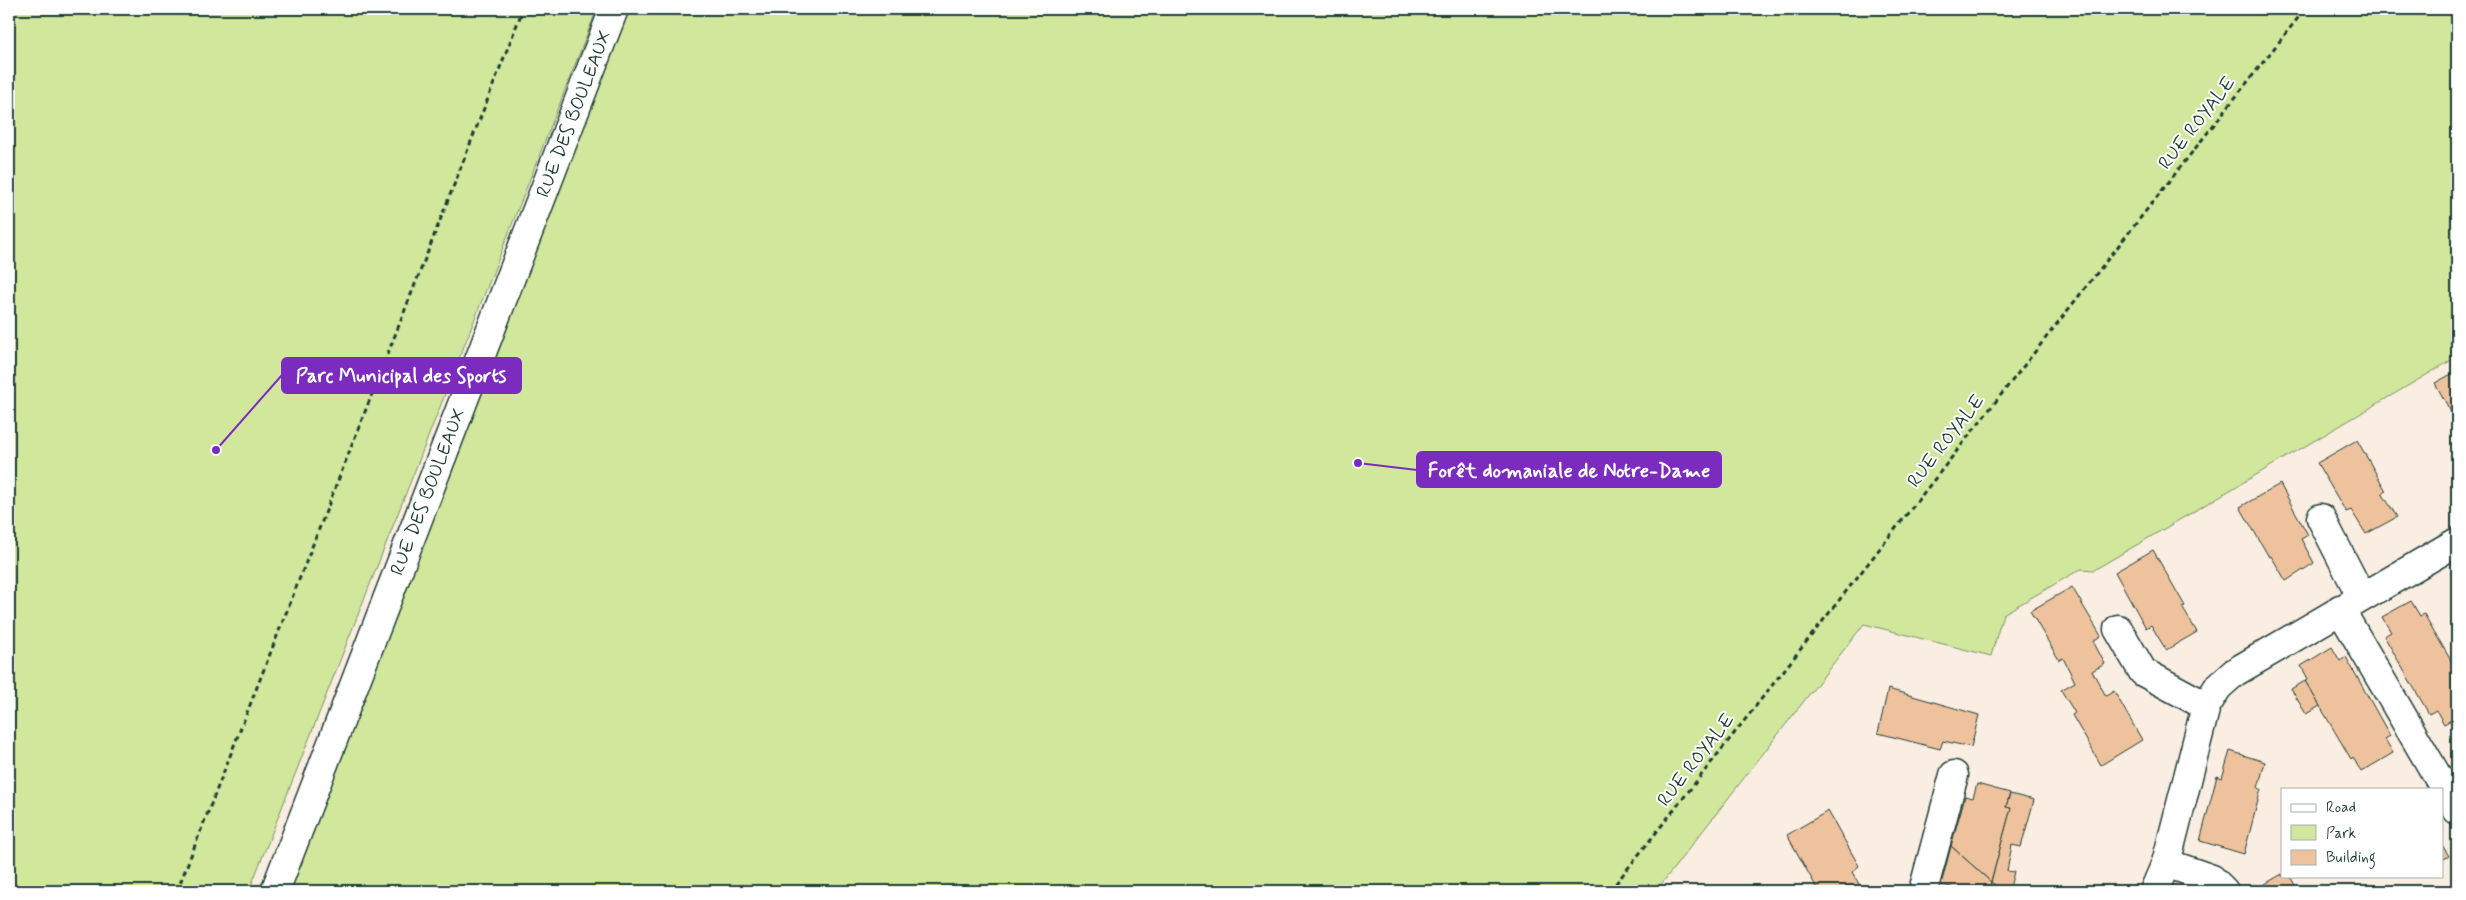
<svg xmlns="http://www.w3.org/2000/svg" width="2466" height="900" viewBox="0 0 2466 900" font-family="Mynerve,sans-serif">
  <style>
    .green { fill: #d0e79c; stroke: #789268 }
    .building { fill: #efc29e; stroke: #1f3d34 }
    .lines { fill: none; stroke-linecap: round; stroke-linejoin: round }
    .street-casing { stroke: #1f3d34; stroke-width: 31 }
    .path { stroke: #1f3d34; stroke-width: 3; stroke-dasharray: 5 4; stroke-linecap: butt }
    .street { stroke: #fff; stroke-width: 28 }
    .labels { text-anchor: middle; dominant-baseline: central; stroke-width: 4; stroke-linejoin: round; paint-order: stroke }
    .street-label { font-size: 19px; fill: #1f3d34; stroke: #fff }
    .leader { fill: none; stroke: #7b2cbf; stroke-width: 2 }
    .callout-dot { fill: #7b2cbf; stroke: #fff; stroke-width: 2 }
    .callout { fill: #7b2cbf; stroke: #7b2cbf; stroke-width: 2 }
    .callout-label { font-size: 20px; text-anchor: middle; font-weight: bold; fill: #fff }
  </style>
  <rect width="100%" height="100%" fill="#faede2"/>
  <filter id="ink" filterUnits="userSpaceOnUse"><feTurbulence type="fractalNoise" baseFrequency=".02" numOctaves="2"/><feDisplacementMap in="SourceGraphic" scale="10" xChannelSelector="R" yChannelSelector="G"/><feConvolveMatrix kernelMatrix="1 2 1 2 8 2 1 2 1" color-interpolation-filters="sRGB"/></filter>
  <g filter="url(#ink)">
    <g class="green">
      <polygon points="9,9 597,9 249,891 9,891"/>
      <polygon points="614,9 2457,9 2457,357 2094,570 2081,569 2003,614 1991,656 1864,624 1656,891 275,891"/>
    </g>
    <g class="building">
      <polygon points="2457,371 2457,423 2435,383"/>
      <polygon points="2357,440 2386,491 2382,493 2397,517 2366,534 2351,510 2346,512 2317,463"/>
      <polygon points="2280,484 2308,535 2301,539 2314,563 2286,581 2271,556 2269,557 2240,507"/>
      <polygon points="2153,550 2185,606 2182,607 2197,632 2166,650 2151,625 2146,628 2115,572"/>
      <polygon points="2072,587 2101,636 2093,641 2105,664 2092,671 2106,696 2114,691 2142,740 2101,765 2072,715 2075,713 2061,690 2075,682 2063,658 2059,660 2030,611"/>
      <polygon points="2411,601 2420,616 2424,614 2457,671 2457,717 2444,724 2436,710 2429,714 2384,636 2391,632 2382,617"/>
      <polygon points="2332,647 2340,661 2346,657 2390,736 2385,739 2393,753 2361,772 2353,757 2351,759 2305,681 2308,679 2301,666"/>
      <polygon points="2305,681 2320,706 2306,714 2291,689"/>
      <polygon points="1888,689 1979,715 1971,747 1943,741 1940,749 1878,733"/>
      <polygon points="2230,751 2265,762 2258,788 2261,789 2244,854 2200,841 2217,776 2222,778"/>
      <polygon points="1977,784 2010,793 2006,807 2011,808 1991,882 1951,846 1965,796 1973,798"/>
      <polygon points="2010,794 2034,800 2021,847 2012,845 2007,871 2014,872 2009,891 2002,891 1991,882 2011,808 2006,807"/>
      <polygon points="1828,811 1859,866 1852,872 1863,891 1818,890 1787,835"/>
      <polygon points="2442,845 2449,856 2442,860"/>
      <polygon points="1951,846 1991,882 1989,891 1950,891 1951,887 1941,885"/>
      <polygon points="2282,874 2282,876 2290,876 2298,891 2260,891 2258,888"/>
      <polygon points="1991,882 2002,891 1989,891"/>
    </g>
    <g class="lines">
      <defs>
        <g id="street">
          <polyline points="2321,518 2361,596"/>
          <polyline points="2340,609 2457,810"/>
          <polyline points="2118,629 2143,672 2206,706"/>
          <polyline points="2166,863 2212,879 2224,891"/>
          <polyline points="275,891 614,9"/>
          <polyline points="1923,891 1954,775"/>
          <polyline points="2154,891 2166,863 2206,706 2218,687 2235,672 2457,542"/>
        </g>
      </defs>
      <use href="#street" class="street-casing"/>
      <g class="path">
        <polyline points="177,891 523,9"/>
        <polyline points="1610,891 2305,9"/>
      </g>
      <use href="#street" class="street"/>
    </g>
  </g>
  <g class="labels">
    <g class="street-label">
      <text transform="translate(574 114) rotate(-69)">RUE DES BOULEAUX</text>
      <text transform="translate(2197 123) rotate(-52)">RUE ROYALE</text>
      <text transform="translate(1946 441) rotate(-52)">RUE ROYALE</text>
      <text transform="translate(428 492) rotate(-69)">RUE DES BOULEAUX</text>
      <text transform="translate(1696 760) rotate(-52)">RUE ROYALE</text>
    </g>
  </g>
  <path class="leader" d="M216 450L282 375M1358 463L1417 470"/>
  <g class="callout-dot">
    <circle cx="216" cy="450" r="5"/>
    <circle cx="1358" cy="463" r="5"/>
  </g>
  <g class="callout">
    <rect x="282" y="358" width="239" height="35" rx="5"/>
    <rect x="1417" y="452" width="304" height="35" rx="5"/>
  </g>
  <g class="callout-label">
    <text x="401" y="382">Parc Municipal des Sports</text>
    <text x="1569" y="477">Forêt domaniale de Notre-Dame</text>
  </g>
  <rect width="2466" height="900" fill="none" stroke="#fff" stroke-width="30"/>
  <rect x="15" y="15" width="2436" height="870" fill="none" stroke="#1f3d34" stroke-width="2" filter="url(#ink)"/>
  <rect x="2281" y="788" width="162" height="90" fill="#ffffff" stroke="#a5b1ae"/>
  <rect x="2291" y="804" width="25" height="8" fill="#ffffff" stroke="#a5b1ae"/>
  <text x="2326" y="812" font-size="15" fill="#1f3d34">Road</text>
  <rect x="2291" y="825" width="25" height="15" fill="#d0e79c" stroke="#a5b1ae"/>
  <text x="2326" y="838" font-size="15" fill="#1f3d34">Park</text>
  <rect x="2291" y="850" width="25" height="15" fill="#efc29e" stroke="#a5b1ae"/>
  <text x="2326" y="862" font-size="15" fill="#1f3d34">Building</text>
</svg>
